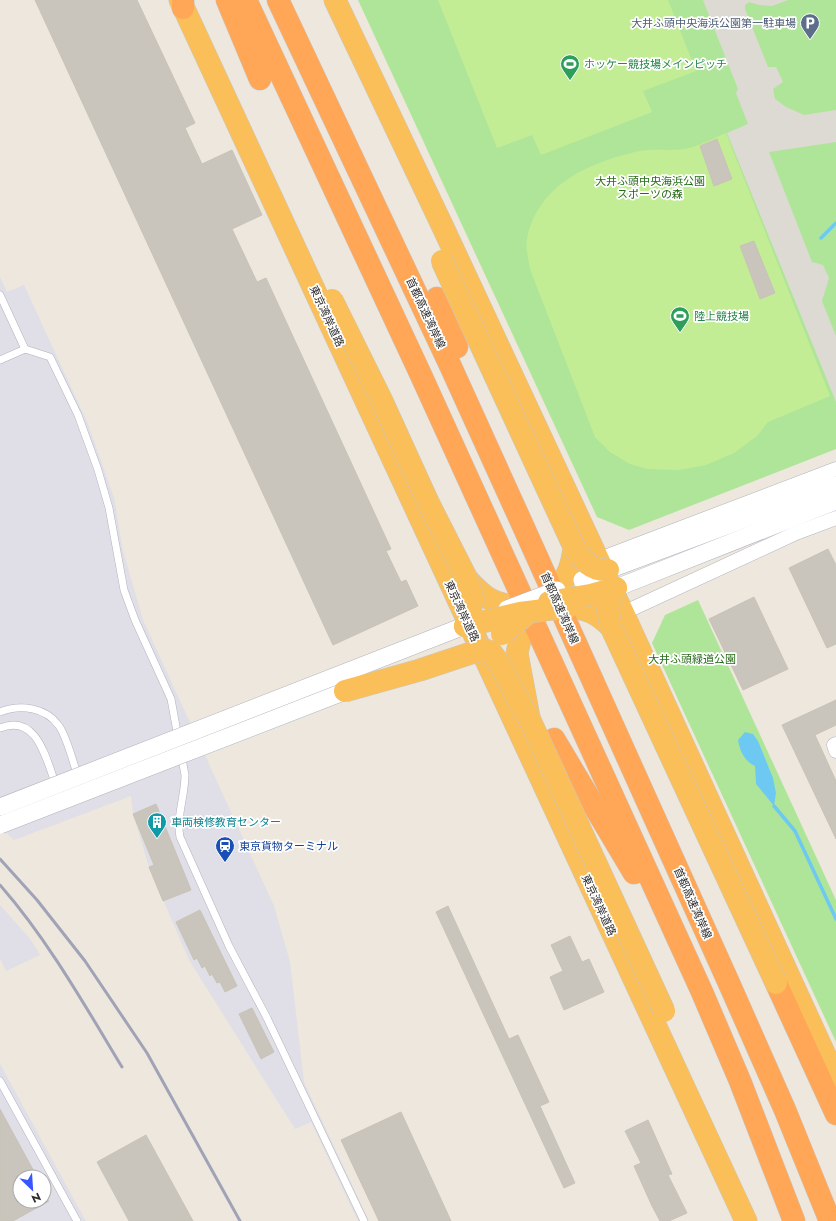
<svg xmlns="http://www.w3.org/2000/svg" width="836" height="1221" viewBox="0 0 836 1221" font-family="Jost,'Noto Sans JP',sans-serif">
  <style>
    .industrial { fill: #e0dee6; fill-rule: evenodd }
    .green { fill: #afe598 }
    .pitch { fill: #c3ed94 }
    .plaza { fill: #dddad4 }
    .water { fill: #6ec9f2 }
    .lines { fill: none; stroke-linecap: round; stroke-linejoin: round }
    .stream { stroke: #6ec9f2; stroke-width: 3.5 }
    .building { fill: #c9c5bc; stroke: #c9c3b7 }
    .service-casing { stroke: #b1b3bf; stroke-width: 8 }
    .minor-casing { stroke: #b1b3bf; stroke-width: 15 }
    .tertiary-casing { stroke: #b1b3bf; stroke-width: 18 }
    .trunk-casing { stroke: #c8c8c8; stroke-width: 23 }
    .motorway-casing { stroke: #c8c8c8; stroke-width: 23 }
    .service { stroke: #fff; stroke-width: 7 }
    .minor { stroke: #fff; stroke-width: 14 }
    .tertiary { stroke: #fff; stroke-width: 17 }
    .trunk { stroke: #fabf59; stroke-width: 22 }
    .motorway { stroke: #ffa757; stroke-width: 22 }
    .rail { stroke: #a0a2b6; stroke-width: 3 }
    .tertiary-bridge-casing { stroke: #b1b3bf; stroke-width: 18; stroke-linecap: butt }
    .trunk-bridge-casing { stroke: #c8c8c8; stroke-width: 23; stroke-linecap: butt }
    .tertiary-bridge { stroke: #fff; stroke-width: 17 }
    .trunk-bridge { stroke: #fabf59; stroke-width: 22 }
    .labels { text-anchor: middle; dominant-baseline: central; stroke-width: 3.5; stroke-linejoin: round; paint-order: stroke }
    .service-label { font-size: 11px; fill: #4e5e75; stroke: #fff; text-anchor: end }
    .leisure-label { font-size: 11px; fill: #27864d; stroke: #fff; text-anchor: start }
    .park-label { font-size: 11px; fill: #266b18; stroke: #fff }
    .street-label { font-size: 11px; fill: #2b2b2b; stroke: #fff }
    .culture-label { font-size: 11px; fill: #0d838f; stroke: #fff; text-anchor: start }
    .transit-label { font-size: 11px; fill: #164399; stroke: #fff; text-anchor: start }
  </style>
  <rect width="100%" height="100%" fill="#ede7dd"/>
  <g class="industrial">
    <polygon points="0,277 7,292 24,285 88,424 114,498 123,551 143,620 274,906 290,962 304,1082 369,1221 358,1221 311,1122 295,1129 189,960 149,867 133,814 131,796 14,840 0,827"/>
    <polygon points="0,905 30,939 40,955 6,971 0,959"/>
    <path d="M0 1064 84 1218 86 1221H0ZM20 1177H44V1201H20Z"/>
  </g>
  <g class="green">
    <polygon points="358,0 836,0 836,449 629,530 597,517"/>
    <polygon points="698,600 836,900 836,1042 652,643 665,615"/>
  </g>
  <g class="pitch">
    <polygon points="438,0 668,0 696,71 643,91 652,112 541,155 532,135 497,148"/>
    <path d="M726 133 830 396 768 422 757 436 734 453 706 465 679 470 647 469 630 464 610 452 595 437 530 269C529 260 525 248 527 239 538 184 590 162 640 151 656 148 673 152 689 148 701 145 714 138 726 133Z"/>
  </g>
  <polygon class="plaza" points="703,0 788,0 772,6 759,5 749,2 745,5 745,9 768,67 776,67 783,82 773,89 775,99 786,107 804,115 836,110 836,142 769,152 812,262 823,265 829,278 822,301 836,336 836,402 727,133 748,124 736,93 738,89"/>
  <path class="water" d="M745 732 753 734 758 741 773 778 776 793 774 806 756 784 755 766C744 761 740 751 738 740Z"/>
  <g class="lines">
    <g class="stream">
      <polyline points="821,238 836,223"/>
      <polyline points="774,806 795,831 836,919"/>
    </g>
  </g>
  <g class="building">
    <polygon points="35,0 137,0 195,123 185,128 202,164 232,150 262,215 232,229 257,282 266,278 391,549 386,551 401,582 406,580 418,606 333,645"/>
    <polygon points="717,139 732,179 714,186 700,146"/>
    <polygon points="754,241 775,293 760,299 740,246"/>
    <polygon points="828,549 836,565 836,644 827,648 789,568"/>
    <polygon points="754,597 788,669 743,690 709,619"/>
    <polygon points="836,700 836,725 815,735 836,781 836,839 782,725"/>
    <polygon points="156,804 191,890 163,901 149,867 154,865 133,814"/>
    <polygon points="448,906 509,1039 518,1035 549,1102 540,1106 575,1183 564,1188 436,912"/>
    <polygon points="200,910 237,986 225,992 220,982 217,983 212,974 210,976 205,966 202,968 197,958 194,960 176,922"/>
    <polygon points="570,936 582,962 589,959 604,992 564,1010 550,977 563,971 551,945"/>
    <polygon points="252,1008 274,1052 261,1059 239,1014"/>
    <polygon points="0,1109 37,1177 20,1177 20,1201 49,1201 13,1221 0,1221"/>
    <polygon points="401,1112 451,1221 379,1221 341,1140"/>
    <polygon points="648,1120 672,1174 668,1175 687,1213 669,1221 660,1221 652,1206 634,1166 641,1163 625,1131"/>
    <polygon points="146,1135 193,1221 129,1221 97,1162"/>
  </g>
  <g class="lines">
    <defs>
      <g id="service">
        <polyline points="0,295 25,349"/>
        <path d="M0 360 25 349 50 357 78 415 98 470 109 508 124 590 135 620 171 699 185 775C185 796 176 817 180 837L229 946 267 1018 364 1221"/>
        <path d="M0 712C20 704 46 707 59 726 67 737 73 763 78 776"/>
        <path d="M0 728C37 713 46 759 56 785"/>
        <polyline points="0,1081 77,1221"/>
      </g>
      <g id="minor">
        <polyline points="597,560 836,469"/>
        <polyline points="623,613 796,533 836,518"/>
        <polyline points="836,744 834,745 836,751"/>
      </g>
      <g id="tertiary">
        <polyline points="608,570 836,485"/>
        <polyline points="616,588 836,501"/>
      </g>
      <g id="trunk">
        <polyline points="180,0 746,1221"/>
        <polyline points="335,0 441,223 623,613 836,1079"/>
        <path d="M467 579C483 596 491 604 516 606"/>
        <path d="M557 590C568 576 572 565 574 547"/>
        <path d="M568 607C587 608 598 614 611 627"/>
        <polyline points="529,717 517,653 521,636 532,622"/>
      </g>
      <g id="motorway">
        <polyline points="183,0 183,8"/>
        <polyline points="227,0 260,79"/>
        <polyline points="246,0 420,373 702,992 740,1081 794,1221"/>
        <polyline points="278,0 450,365 524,528 728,981 785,1110 830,1221"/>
        <polyline points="437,298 457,347"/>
        <polyline points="554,739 634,873"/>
        <polyline points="776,983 836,1114"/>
      </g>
    </defs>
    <use href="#service" class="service-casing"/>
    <use href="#minor" class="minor-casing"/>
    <use href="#tertiary" class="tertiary-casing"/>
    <use href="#trunk" class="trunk-casing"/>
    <use href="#motorway" class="motorway-casing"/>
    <use href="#service" class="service"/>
    <use href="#minor" class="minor"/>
    <use href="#tertiary" class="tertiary"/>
    <use href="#trunk" class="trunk"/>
    <use href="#motorway" class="motorway"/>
    <g class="rail">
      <polyline points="0,859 37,900 85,961 147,1053 240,1221"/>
      <path d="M0 885C48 940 84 1004 122 1067"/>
    </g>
    <defs>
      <g id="tertiary-bridge">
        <polyline points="582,580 608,570"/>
        <polyline points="507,609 557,590"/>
        <polyline points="0,807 477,621"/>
        <polyline points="0,825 356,687"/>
      </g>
      <g id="trunk-bridge">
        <path d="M442 261 574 547C583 561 591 571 608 570"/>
        <polyline points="332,300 382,401 428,502 467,579 473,600 465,626"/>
        <polyline points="616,588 607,606 611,627 776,983"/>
        <polyline points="549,602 590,595 616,588"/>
        <polyline points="465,626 520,613 568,607"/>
        <polyline points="502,634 528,613"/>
        <path d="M345 691 420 670 483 649 491 652C507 672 514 697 529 718L664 1011"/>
      </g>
    </defs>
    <use href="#tertiary-bridge" class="tertiary-bridge-casing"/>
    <use href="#trunk-bridge" class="trunk-bridge-casing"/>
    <use href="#tertiary-bridge" class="tertiary-bridge"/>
    <use href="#trunk-bridge" class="trunk-bridge"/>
  </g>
  <defs>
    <symbol id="parking-pin" viewBox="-11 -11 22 30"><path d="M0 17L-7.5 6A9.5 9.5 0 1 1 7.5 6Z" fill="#5c6f8a" stroke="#fff"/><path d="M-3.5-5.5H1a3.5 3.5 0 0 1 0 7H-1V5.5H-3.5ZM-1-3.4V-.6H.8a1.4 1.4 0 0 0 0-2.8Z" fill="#fff"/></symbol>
    <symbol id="stadium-pin" viewBox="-11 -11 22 30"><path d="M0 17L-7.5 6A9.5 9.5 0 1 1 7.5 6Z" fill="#2e9e5b" stroke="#fff"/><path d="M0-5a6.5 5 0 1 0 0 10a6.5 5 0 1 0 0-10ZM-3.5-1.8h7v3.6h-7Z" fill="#fff"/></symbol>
    <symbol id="building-pin" viewBox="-11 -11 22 30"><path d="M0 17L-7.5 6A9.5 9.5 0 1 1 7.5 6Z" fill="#0f9aa8" stroke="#fff"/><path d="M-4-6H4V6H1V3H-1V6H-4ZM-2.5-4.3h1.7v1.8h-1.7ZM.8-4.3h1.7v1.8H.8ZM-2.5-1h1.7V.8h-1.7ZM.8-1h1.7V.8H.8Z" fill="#fff"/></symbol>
    <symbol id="station-pin" viewBox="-11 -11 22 30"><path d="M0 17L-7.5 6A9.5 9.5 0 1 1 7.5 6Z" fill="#1a4fb4" stroke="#fff"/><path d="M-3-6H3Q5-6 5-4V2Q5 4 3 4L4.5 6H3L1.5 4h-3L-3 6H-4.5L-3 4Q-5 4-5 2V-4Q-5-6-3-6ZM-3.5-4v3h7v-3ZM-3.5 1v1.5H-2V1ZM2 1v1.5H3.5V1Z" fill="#fff"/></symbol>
  </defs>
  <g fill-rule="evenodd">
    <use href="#parking-pin" x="799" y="12" width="22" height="30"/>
    <use href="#stadium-pin" x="559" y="53" width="22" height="30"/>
    <use href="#stadium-pin" x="669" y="305" width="22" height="30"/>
    <use href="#building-pin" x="146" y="811" width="22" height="30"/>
    <use href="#station-pin" x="214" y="835" width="22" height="30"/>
  </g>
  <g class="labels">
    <g class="service-label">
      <text x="796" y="23">大井ふ頭中央海浜公園第一駐車場</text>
    </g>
    <g class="leisure-label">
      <text x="584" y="64">ホッケー競技場メインピッチ</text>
      <text x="694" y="316">陸上競技場</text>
    </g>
    <g class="park-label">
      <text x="650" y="181">大井ふ頭中央海浜公園<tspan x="650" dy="13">スポーツの森</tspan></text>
      <text x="692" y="659">大井ふ頭緑道公園</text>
    </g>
    <g class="street-label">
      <text transform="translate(426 313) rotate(65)">首都高速湾岸線</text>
      <text transform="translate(327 316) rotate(65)">東京湾岸道路</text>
      <text transform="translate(560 608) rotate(66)">首都高速湾岸線</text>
      <text transform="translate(462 611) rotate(65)">東京湾岸道路</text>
      <text transform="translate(693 903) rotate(66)">首都高速湾岸線</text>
      <text transform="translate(599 905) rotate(65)">東京湾岸道路</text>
    </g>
    <g class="culture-label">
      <text x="171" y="822">車両検修教育センター</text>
    </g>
    <g class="transit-label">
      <text x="239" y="846">東京貨物ターミナル</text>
    </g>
  </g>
  <g transform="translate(32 1189) rotate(155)"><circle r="19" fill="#ffffff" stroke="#aaaaaa"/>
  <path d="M0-3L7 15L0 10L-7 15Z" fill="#3955fe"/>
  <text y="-6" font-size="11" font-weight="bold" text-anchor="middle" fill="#2b2b2b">N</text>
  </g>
</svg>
